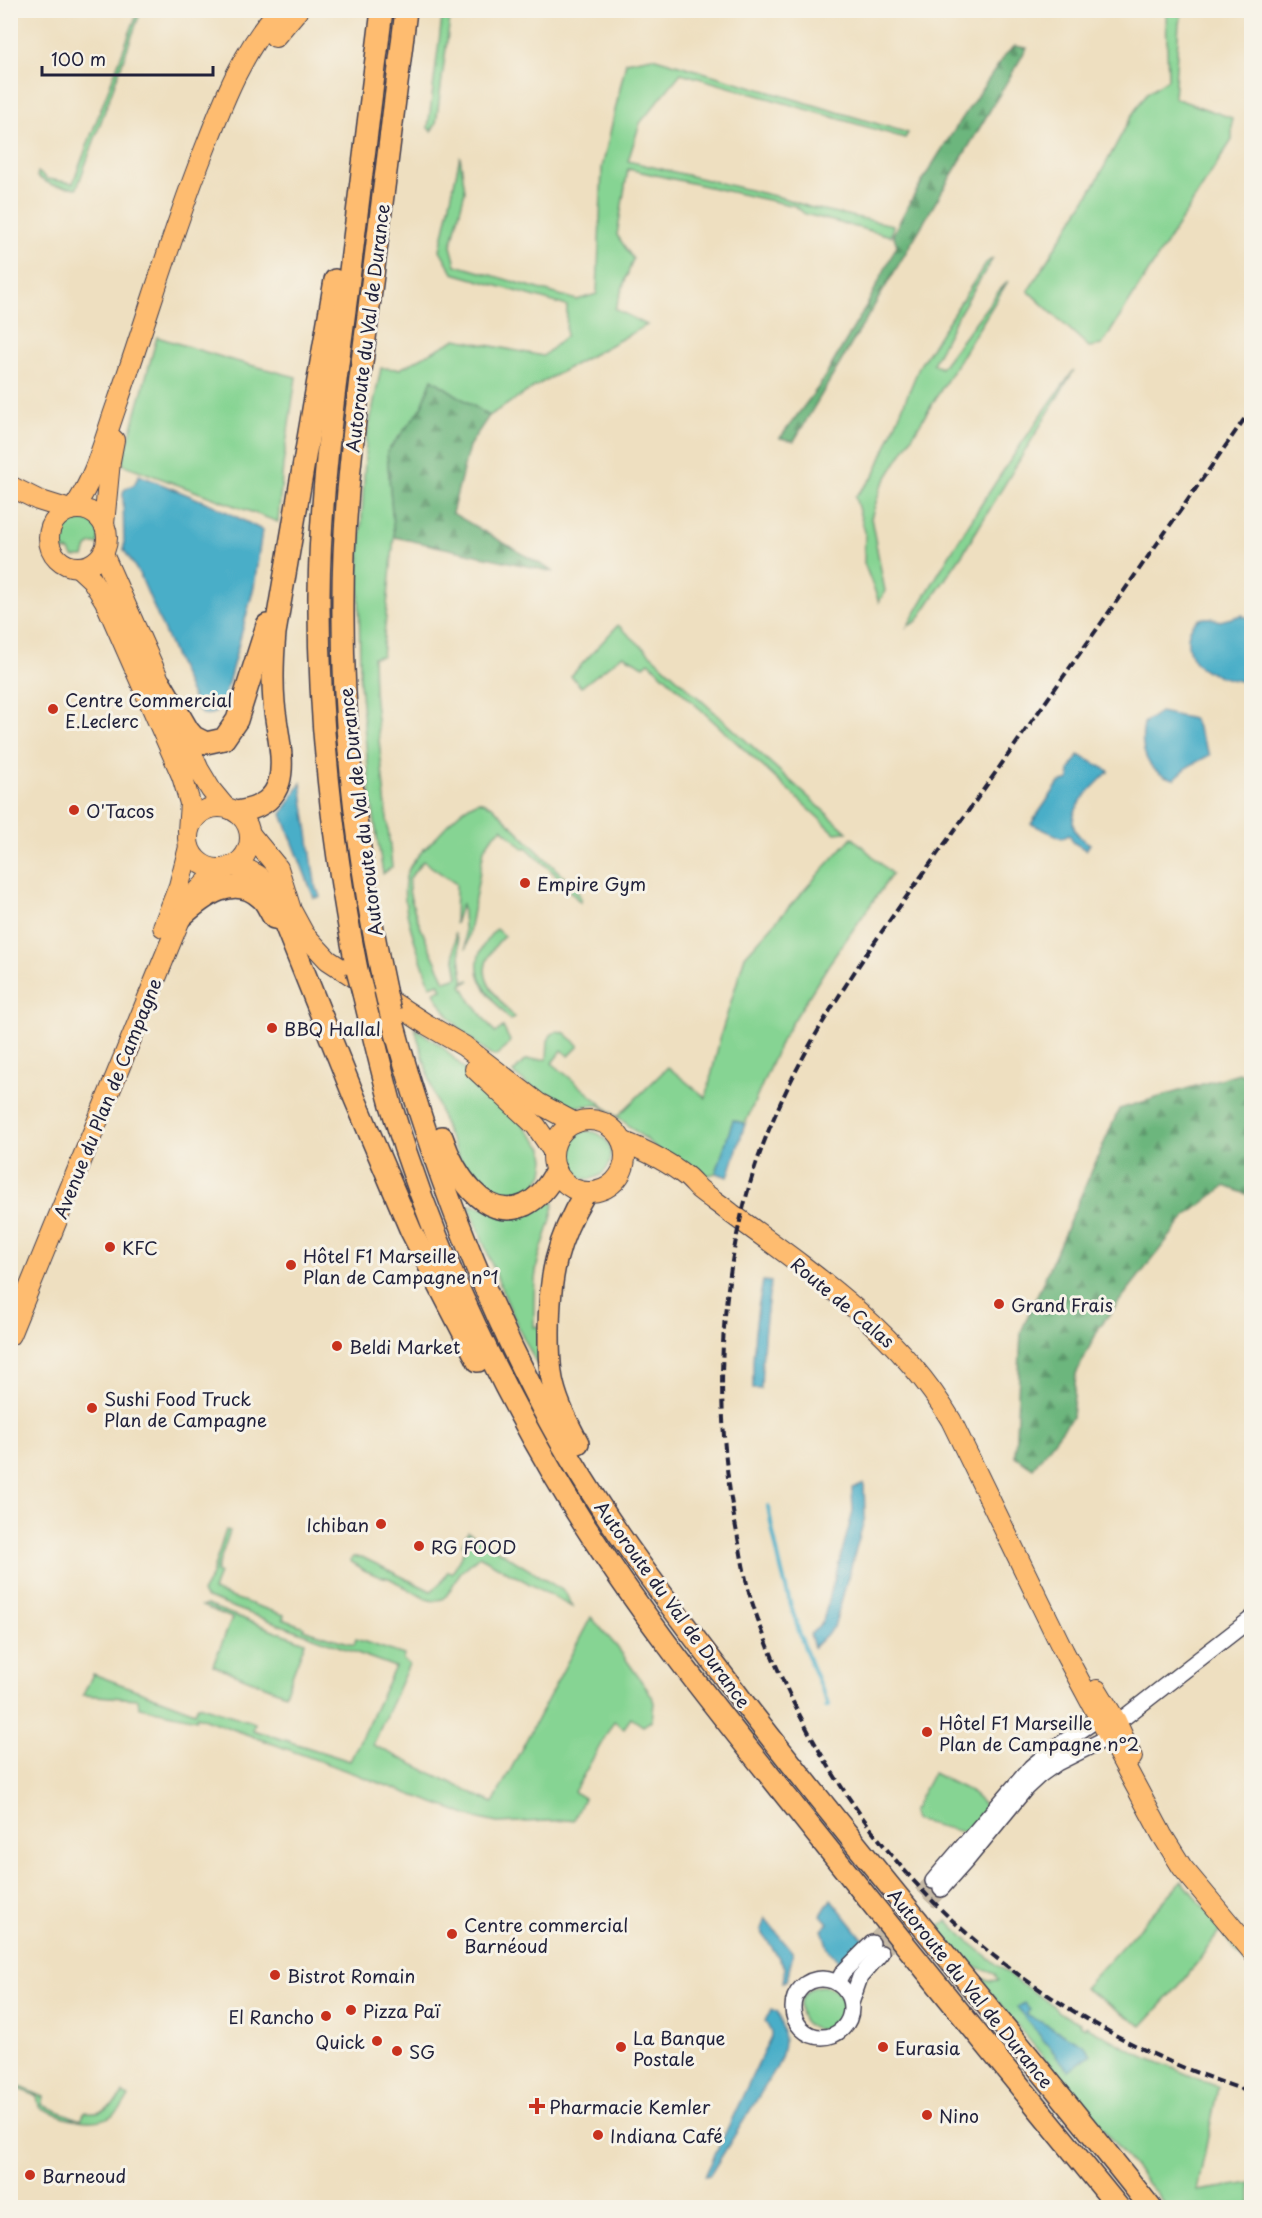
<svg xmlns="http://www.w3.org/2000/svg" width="1262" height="2218" viewBox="0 0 1262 2218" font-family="'Playpen Sans',sans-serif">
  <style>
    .green { fill: #86d493; stroke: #547b67; stroke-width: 1.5 }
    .forest { fill: url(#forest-firs); stroke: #476c5c; stroke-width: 1.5 }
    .water { fill: #48aec8; stroke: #356882; stroke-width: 1.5 }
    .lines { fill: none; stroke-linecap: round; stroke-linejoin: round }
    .stream { stroke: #48aec8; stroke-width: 4 }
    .minor-tunnel { stroke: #c5b9a5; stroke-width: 15; stroke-dasharray: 15 8; stroke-linecap: butt }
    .minor-casing { stroke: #413e4f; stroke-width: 18 }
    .major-casing { stroke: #413e4f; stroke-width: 22 }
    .highway-casing { stroke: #413e4f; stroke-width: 24 }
    .minor { stroke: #fff; stroke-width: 15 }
    .major { stroke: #febc70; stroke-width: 20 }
    .highway { stroke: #febc70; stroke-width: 21 }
    .rail { stroke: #22223b; stroke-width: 4; stroke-dasharray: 9 4.5; stroke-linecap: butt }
    .highway-bridge-casing { stroke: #413e4f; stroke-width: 24; stroke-linecap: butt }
    .highway-bridge { stroke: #febc70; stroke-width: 21 }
    .poi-dot { fill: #c8321e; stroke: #f7f3e8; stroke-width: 2 }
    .labels { text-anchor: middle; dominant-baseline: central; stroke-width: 6; stroke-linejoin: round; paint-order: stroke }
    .street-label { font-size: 18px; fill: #22223b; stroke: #f7f3e8 }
    .poi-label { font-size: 18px; fill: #22223b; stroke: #f7f3e8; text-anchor: start }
  </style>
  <defs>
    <pattern id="forest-firs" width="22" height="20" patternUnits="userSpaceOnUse" patternTransform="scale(1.5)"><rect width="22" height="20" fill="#6cb67d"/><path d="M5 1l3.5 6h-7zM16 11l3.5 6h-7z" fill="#589468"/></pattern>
  </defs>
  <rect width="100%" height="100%" fill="#f7f3e8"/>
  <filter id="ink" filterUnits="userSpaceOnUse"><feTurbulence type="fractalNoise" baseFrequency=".0167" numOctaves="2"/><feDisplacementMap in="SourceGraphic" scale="12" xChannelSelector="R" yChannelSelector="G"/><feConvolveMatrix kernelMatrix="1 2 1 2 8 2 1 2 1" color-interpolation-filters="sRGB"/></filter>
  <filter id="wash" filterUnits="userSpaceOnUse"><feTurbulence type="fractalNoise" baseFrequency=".008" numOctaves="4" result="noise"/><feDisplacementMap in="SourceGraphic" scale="24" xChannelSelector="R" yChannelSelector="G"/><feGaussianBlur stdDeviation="1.35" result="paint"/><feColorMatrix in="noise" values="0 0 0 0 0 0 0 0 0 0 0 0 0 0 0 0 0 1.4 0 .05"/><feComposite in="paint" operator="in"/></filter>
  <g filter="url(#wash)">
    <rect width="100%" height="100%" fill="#eedfc0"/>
    <g class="green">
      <polygon points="443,10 451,11 436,124 431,131 428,128"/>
      <polygon points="138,11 141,11 77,188 52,185 37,177 38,172 47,179 73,183"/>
      <polygon points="1166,11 1183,11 1179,23 1174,98 1232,118 1232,140 1102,345 1089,347 1028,291 1095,184 1132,115 1147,93 1168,79"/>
      <polygon points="652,57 908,133 905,138 681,73 640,123 628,161 783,198 809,207 893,225 891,236 805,214 795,206 628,169 617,235 633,259 615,309 647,325 539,384 489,416 432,380 421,409 387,452 394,537 382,656 373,657 374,691 392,867 383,874 371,798 360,683 359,572 366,441 381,368 400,369 456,339 543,356 566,336 567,306 453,273 440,250 460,156 465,191 451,246 456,265 577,300 597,294 602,168 626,62"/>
      <polygon points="993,258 957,317 933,364 941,368 998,292 1008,281 881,487 871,518 885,591 879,602 864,563 865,532 855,497 874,476 920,365 986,263"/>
      <polygon points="157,337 228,359 296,377 283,465 278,522 122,464"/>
      <path d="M1074 370 965 550 917 621 907 627C958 538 1013 452 1074 370Z"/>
      <path d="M77 515 82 518H89C98 525 100 533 98 544H92L87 547 84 557H73L70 551 62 550C54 541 56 530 63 521Z"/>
      <polygon points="618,625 847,832 835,833 649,662 644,666 623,655 581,687 571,676"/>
      <path d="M479 801 492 806 576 889 581 898 580 902 563 884V882L526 847 524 849 502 828 492 837 484 849 466 949 462 903 455 924 456 884 423 861C419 867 411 874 409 881 405 900 436 962 445 981L458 977 454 954 455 934C462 946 459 967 464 982L470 980 462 985 471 1001 495 1033 503 1027 510 1041 506 1048 496 1056 490 1055C466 1035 448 1021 434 992L442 989 439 983 430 986C421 956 395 900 408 871 413 858 428 846 437 836 450 822 461 808 479 801Z"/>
      <polygon points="852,837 892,874 829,964 782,1039 745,1124 733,1120 716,1173 702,1177 674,1162 618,1117 599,1105 567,1107 558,1105 539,1094 513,1073 525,1060 547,1059 548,1041 551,1035 557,1031 565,1033 579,1046 569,1056 562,1050 552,1063 617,1117 668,1067 706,1098 721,1034 745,956"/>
      <path d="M496 929 504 936C470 970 487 986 514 1017L510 1020C483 988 460 966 496 929Z"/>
      <polygon points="415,1028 443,1047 472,1077 519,1120 543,1148 545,1159 543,1174 529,1195 505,1201 478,1185 471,1170 462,1164 447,1132 434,1095"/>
      <circle cx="587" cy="1155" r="24"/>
      <path d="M550 1202 554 1203C552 1227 541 1243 537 1266 533 1286 534 1307 534 1327L539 1326V1350L542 1373C512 1321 491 1262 469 1205L528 1214Z"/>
      <polygon points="226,1530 230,1531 216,1572 219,1573 213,1591 284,1615 283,1619 304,1627 303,1629 354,1645 356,1639 404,1655 403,1660 409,1664 373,1745 493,1803 591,1617 618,1648 652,1696 654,1703 652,1720 643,1726 631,1718 624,1728 614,1721 574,1792 584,1798 574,1820 497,1823 475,1818 197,1716 196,1719 139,1707 138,1699 83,1695 93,1674 96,1675 195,1712 198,1705 255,1723 253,1730 350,1761 395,1667 205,1597 202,1593 211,1577"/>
      <polygon points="468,1532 562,1590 566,1594 572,1607 479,1556 460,1573 447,1595 442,1599 434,1601 426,1599 389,1578 378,1576 364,1570 350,1561 353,1557 362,1557 431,1591 439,1585 448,1571 452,1573 466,1547 462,1544"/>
      <polygon points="207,1605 305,1642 285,1694 213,1665 232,1618 202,1606"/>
      <polygon points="933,1773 969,1791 987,1807 966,1833 914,1820 912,1812"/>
      <polygon points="1182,1881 1251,1965 1251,1970 1220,1931 1185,1979 1142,2026 1084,1988"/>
      <polygon points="947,1920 969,1942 1016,1980 1054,2006 1058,2012 1081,2023 1080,2025 1085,2028 1086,2026 1136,2053 1218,2087 1197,2191 1251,2183 1251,2207 1167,2207 979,1979 980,1977 988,1981 998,1980 995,1974 965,1962 934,1923 940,1927"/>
      <circle cx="822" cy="2008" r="22"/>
      <path d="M11 2083 44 2097 42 2105 81 2120 85 2112C101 2114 114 2107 123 2093L129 2096C111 2134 70 2121 39 2107L37 2096 11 2086Z"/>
    </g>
    <g class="forest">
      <path d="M1015 46 1027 48 794 441 780 438 820 385 868 303 897 245 893 234C925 171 965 114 1005 55Z"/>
      <polygon points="432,379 489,416 469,446 452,513 554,572 394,537 387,452 421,409"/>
      <polygon points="1239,1073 1251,1076 1251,1196 1225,1186 1185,1217 1100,1326 1076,1374 1072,1417 1033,1468 1015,1456 1021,1332 1119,1109"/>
    </g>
    <g class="water">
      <path d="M139 475 215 506 262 530 254 587 223 702C218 712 214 716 202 714L197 708 140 575 124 550 123 492 126 488 134 485Z"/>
      <path d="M1243 615V617H1251V683C1234 680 1207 676 1195 662 1179 641 1191 607 1220 621Z"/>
      <path d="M1160 712 1193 719 1210 755 1189 766 1174 779C1146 773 1139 749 1144 723Z"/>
      <path d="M1079 755 1109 771C1091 790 1050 822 1090 844L1086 850 1074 843 1069 834 1062 838 1031 824 1059 783 1069 780V771Z"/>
      <polygon points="301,783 316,890 318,891 320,897 314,898 282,814"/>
      <polygon points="733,1120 745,1124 728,1177 716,1173"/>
      <path d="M763 1281 771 1282C765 1318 762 1353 761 1389H753C752 1352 755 1317 763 1281Z"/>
      <polygon points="864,1483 865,1517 834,1627 814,1647 810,1635 823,1621 853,1512 852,1488"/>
      <polygon points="831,1899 864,1940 839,1962 828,1949 822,1929 828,1923 821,1915"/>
      <polygon points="765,1918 793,1953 787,1980 783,1982 785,1967 761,1931"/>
      <polygon points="1024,2003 1030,2010 1026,2014 1084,2045 1091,2054 1069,2071 1017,2008"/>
      <path d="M771 2009 778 2012C784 2035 788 2044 777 2067L710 2175 705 2176 771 2036V2032L765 2021Z"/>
    </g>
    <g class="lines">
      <path class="stream" d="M768 1506C780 1574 798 1643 829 1705L826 1707"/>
    </g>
  </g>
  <g filter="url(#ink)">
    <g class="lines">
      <g class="minor-tunnel">
        <polyline points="872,1943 933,1881"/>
        <polyline points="881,1953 941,1889"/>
      </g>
      <defs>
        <g id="minor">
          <polyline points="933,1881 1031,1767 1049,1752 1099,1718 1116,1721 1126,1716 1252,1618"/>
          <polyline points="941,1889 967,1860 1026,1788 1040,1775 1057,1763 1109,1737 1113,1729"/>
          <circle cx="822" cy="2008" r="29"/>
          <polyline points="837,1983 843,1972 872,1943"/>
          <polyline points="851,2003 860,1977 881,1953"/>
        </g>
        <g id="major">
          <polyline points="275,37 298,10"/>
          <polyline points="10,486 38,500 70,510"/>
          <circle cx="78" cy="538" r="29"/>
          <path d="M73 509C95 479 104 440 117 404 147 319 172 231 206 146 224 99 244 48 279 10"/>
          <polyline points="104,524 110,461 114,440"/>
          <polyline points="103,554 199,770 211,790 225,807"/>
          <polyline points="78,567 92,580 105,601 182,776 190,803 188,831"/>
          <circle cx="219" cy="838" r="31"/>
          <polyline points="250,834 278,868 291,910 304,934 328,960 426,1024 464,1046 538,1103 575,1123"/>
          <path d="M231 866C258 870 262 878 279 898"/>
          <polyline points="163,927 179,886 189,847"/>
          <polyline points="475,1069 536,1126 553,1151"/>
          <circle cx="589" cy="1156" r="36"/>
          <path d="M622 1141C644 1150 667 1161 686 1176 691 1180 695 1185 699 1189 710 1198 721 1205 732 1214 812 1272 900 1333 951 1420L1064 1652 1162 1835 1182 1867 1252 1951"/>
          <polyline points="10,1335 183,912 196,893 219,869"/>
          <polyline points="1097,1690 1116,1721 1132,1757"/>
        </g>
        <g id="highway">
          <polyline points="162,685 188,730 194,737 206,743 224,739 237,720 267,625"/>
          <path d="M237 812C301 803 278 748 274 703 272 680 273 657 275 633L335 280"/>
          <polyline points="270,887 355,1099 411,1231 478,1361"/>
          <path d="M181 917C202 898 234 872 261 898 267 903 269 911 274 918"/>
          <path d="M357 970C333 847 318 720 319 594 320 494 334 394 347 295 359 200 371 105 382 10"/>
          <path d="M385 990C358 863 342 731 343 601 343 506 356 410 368 315 381 214 394 112 406 10"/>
          <path d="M363 993C372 1030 381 1068 391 1105 430 1235 487 1361 555 1477 624 1595 709 1700 794 1806 901 1941 1010 2074 1119 2208"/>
          <path d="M390 1011C425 1143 473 1273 535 1394 590 1504 666 1600 740 1698 873 1871 1015 2036 1151 2208"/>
          <path d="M442 1137C453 1170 483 1224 525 1205 539 1198 549 1185 556 1171"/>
          <path d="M578 1443C568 1424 558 1405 553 1384 549 1367 549 1351 549 1334 549 1277 556 1241 585 1193"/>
        </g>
      </defs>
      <use href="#minor" class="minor-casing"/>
      <use href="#major" class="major-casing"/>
      <use href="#highway" class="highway-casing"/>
      <use href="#minor" class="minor"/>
      <use href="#major" class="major"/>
      <use href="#highway" class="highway"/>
      <path class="rail" d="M1252 408C1158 543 1064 676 969 810 895 914 813 1017 766 1137 717 1263 711 1406 738 1538 742 1558 745 1579 751 1599 792 1726 875 1857 978 1943 1034 1990 1098 2029 1164 2059 1192 2072 1222 2082 1252 2093"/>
      <defs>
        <g id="highway-bridge">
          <polyline points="357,970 363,993"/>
          <polyline points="385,990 390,1011"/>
        </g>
      </defs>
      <use href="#highway-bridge" class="highway-bridge-casing"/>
      <use href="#highway-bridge" class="highway-bridge"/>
    </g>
  </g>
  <g class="poi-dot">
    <circle cx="53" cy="709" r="6"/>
    <circle cx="74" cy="810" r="6"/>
    <circle cx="525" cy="883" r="6"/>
    <circle cx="272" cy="1028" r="6"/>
    <circle cx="110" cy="1247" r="6"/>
    <circle cx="291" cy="1265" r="6"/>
    <circle cx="999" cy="1304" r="6"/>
    <circle cx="337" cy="1346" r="6"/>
    <circle cx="92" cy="1408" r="6"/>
    <circle cx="381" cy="1524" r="6"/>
    <circle cx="419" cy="1546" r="6"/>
    <circle cx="927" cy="1732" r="6"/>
    <circle cx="452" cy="1934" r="6"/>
    <circle cx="275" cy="1975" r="6"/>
    <circle cx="351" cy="2010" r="6"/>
    <circle cx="326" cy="2016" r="6"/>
    <circle cx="377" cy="2041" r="6"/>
    <circle cx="621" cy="2047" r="6"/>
    <circle cx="883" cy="2047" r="6"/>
    <circle cx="397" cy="2051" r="6"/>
    <path d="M534 2097h6v6h6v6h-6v6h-6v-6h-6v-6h6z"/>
    <circle cx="927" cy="2115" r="6"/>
    <circle cx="598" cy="2135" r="6"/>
    <circle cx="30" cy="2175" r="6"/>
  </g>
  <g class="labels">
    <g class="street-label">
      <text transform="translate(367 328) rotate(-83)">Autoroute du Val de Durance</text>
      <text transform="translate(360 812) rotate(-97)">Autoroute du Val de Durance</text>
      <text transform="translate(107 1098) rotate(-68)">Avenue du Plan de Campagne</text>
      <text transform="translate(843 1302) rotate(40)">Route de Calas</text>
      <text transform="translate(673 1604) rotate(54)">Autoroute du Val de Durance</text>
      <text transform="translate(971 1988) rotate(51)">Autoroute du Val de Durance</text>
    </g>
    <g class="poi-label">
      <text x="65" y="699">Centre Commercial<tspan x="65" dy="21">E.Leclerc</tspan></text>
      <text x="86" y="810">O'Tacos</text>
      <text x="537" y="883">Empire Gym</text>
      <text x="284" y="1028">BBQ Hallal</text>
      <text x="122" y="1247">KFC</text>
      <text x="303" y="1255">Hôtel F1 Marseille<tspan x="303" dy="21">Plan de Campagne n°1</tspan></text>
      <text x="1011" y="1304">Grand Frais</text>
      <text x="349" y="1346">Beldi Market</text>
      <text x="104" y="1398">Sushi Food Truck<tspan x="104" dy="21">Plan de Campagne</tspan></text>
      <text x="369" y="1524" text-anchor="end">Ichiban</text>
      <text x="431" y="1546">RG FOOD</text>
      <text x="939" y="1722">Hôtel F1 Marseille<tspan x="939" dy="21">Plan de Campagne n°2</tspan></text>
      <text x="464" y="1924">Centre commercial<tspan x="464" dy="21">Barnéoud</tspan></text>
      <text x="287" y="1975">Bistrot Romain</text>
      <text x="363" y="2010">Pizza Paï</text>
      <text x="314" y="2016" text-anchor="end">El Rancho</text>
      <text x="633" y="2037">La Banque<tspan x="633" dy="21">Postale</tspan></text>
      <text x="365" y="2041" text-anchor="end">Quick</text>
      <text x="895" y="2047">Eurasia</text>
      <text x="409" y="2051">SG</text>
      <text x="549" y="2106">Pharmacie Kemler</text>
      <text x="939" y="2115">Nino</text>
      <text x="610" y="2135">Indiana Café</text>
      <text x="42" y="2175">Barneoud</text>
    </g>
  </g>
  <rect width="1262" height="2218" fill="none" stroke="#f7f3e8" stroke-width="36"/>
  <path d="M42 66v9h171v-9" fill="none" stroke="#22223b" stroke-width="3"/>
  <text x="51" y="66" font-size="18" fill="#22223b" stroke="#f7f3e8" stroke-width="4.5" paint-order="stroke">100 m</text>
</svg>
